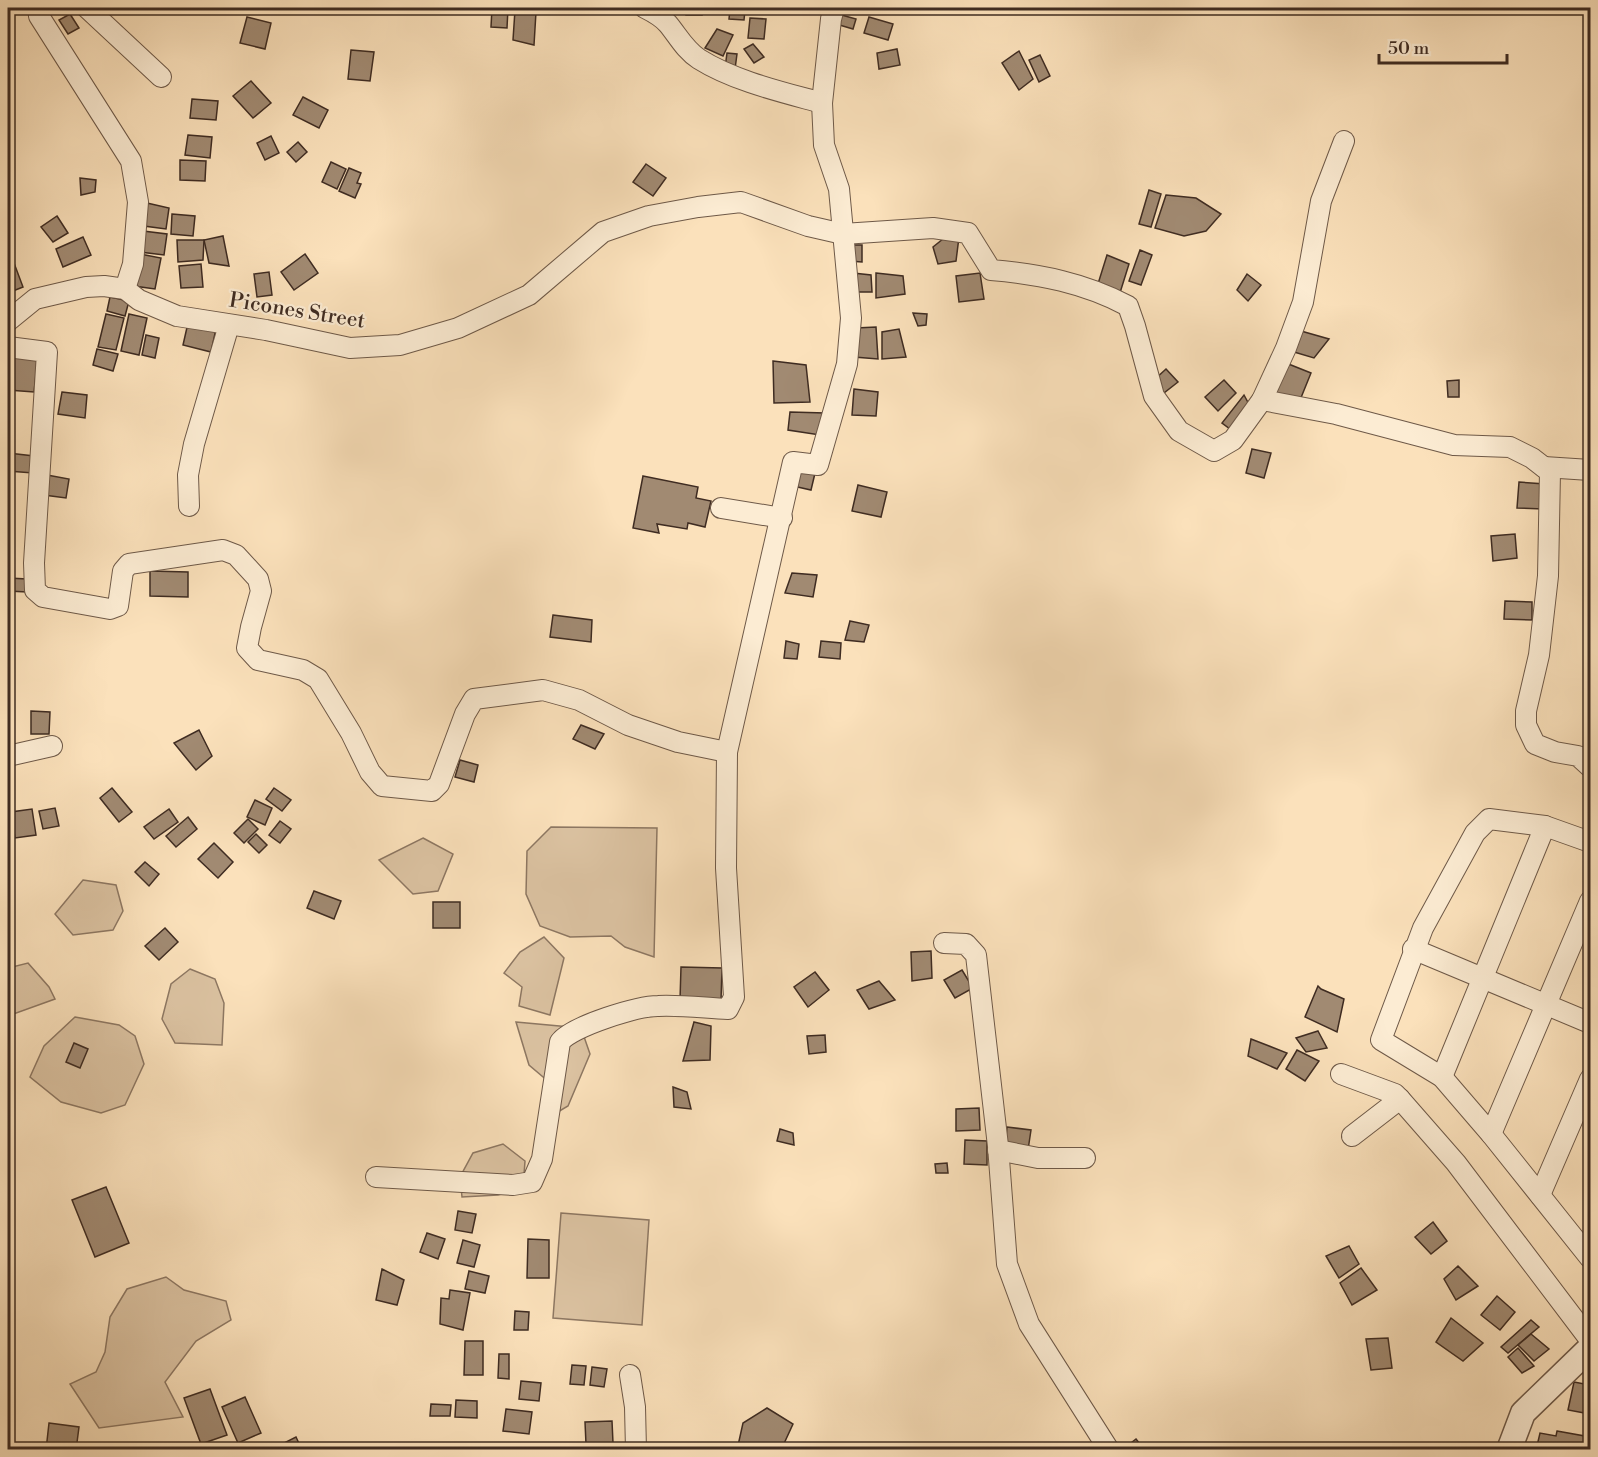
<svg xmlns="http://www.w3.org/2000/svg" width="1598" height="1457" viewBox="0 0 1598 1457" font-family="'Libre Bodoni',serif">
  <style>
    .green { fill: #dbc2a1; stroke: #8d7762; stroke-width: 1.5 }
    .building { fill: #a18a72; stroke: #3f2c22; stroke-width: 1.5 }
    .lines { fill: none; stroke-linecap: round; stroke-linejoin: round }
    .minor-casing { stroke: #6e5948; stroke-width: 22 }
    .tertiary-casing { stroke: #6e5948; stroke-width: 27 }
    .minor { stroke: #fcecd3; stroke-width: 20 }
    .tertiary { stroke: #fcecd3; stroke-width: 24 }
    .labels { text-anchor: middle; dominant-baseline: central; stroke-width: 4.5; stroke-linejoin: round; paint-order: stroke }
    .street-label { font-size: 21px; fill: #3f2c22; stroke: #fcecd3 }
  </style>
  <rect width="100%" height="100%" fill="#fbe1bb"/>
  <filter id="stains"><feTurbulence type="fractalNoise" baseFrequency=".00333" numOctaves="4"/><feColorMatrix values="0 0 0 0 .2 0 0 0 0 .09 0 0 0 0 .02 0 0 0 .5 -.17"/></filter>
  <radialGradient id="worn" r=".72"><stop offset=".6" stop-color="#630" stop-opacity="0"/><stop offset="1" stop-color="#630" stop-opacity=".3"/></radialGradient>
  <g class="green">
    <polygon points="551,827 657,828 654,957 625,947 611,936 570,937 540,926 526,894 527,851"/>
    <polygon points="423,838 453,854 438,891 413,894 379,860"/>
    <polygon points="83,880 116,885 123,911 113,930 73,935 55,914"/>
    <polygon points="544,937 564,958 550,1015 519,1006 522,987 504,973 520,952"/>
    <polygon points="28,963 49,987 55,999 8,1016 8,968"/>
    <polygon points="190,969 215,979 224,1003 222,1045 175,1043 162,1019 171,984"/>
    <polygon points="75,1017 119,1025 135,1036 144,1064 125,1105 101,1113 61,1102 30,1077 44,1046"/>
    <polygon points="516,1022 581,1028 590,1054 568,1106 546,1119 549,1082 529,1065"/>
    <polygon points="503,1144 525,1161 523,1188 498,1195 462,1197 460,1177 473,1153"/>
    <polygon points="561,1213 649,1220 642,1325 553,1318"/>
    <polygon points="166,1277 184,1290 226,1301 231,1320 196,1341 165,1382 183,1417 99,1428 70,1384 96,1372 105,1352 110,1317 127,1289"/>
  </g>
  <g class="building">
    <rect x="259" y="8" width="18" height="6"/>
    <polygon points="492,8 508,8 507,28 491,27"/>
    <polygon points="686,8 701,8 702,15 686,15"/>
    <polygon points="730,9 745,10 744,20 729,19"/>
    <polygon points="515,10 536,12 534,45 513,40"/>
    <polygon points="70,14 79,28 68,34 59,20"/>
    <polygon points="838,14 856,19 853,29 836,24"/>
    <polygon points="247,17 271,23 265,49 240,43"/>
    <polygon points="869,17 893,24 888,40 864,33"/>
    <polygon points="750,18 766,19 764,39 748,38"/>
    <polygon points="717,29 733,35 723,56 705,48"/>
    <polygon points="753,44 764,57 754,63 744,49"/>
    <polygon points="897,49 900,65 879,69 877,53"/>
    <polygon points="351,50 374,52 370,81 348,79"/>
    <polygon points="1019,51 1033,79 1019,90 1002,63"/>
    <polygon points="727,53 737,54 735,69 725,68"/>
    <polygon points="1040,55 1050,76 1039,82 1029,60"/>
    <polygon points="251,81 271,103 253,118 233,96"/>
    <polygon points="303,97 328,110 319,128 293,115"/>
    <polygon points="192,99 218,101 216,120 190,118"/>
    <polygon points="188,135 212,137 210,158 185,155"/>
    <polygon points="271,136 279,153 265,160 257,143"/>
    <polygon points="298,142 307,152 296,162 287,152"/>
    <polygon points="180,160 206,161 205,181 180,180"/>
    <polygon points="331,162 346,169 337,189 322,182"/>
    <polygon points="646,164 666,178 653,196 633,182"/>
    <polygon points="349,168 361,173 357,183 361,184 355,198 339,191"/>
    <polygon points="80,178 96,180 95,192 81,195"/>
    <polygon points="1149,190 1161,194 1151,227 1139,224"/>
    <polygon points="1166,195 1196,198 1221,214 1206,231 1184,236 1155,228"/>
    <polygon points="147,203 169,208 166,229 144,226"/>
    <polygon points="172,214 195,216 193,236 171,234"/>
    <polygon points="57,216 68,233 53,242 41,227"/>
    <polygon points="143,231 167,234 164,255 140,252"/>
    <polygon points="948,235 959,237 956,261 938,264 933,247"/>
    <polygon points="223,236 229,266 209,263 204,240"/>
    <polygon points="83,237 91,255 63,267 56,249"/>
    <polygon points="177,240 204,240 203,260 178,262"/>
    <polygon points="852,245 862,245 862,262 849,261"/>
    <polygon points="1140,250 1152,255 1141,285 1129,281"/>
    <polygon points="140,254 161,258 155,289 134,286"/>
    <polygon points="305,254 318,273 294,290 281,272"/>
    <polygon points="11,255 23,287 8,293 8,257"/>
    <polygon points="1107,255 1129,264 1119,296 1097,287"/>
    <polygon points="201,264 203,287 181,288 179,266"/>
    <polygon points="269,272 272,295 257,297 254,274"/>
    <polygon points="853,273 871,275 872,292 854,292"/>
    <polygon points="876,273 903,276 905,294 876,298"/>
    <polygon points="980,273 984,299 959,302 956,276"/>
    <polygon points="1247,274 1261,285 1248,301 1237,290"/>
    <polygon points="110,297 129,301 125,316 107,311"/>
    <polygon points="913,313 927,314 926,325 918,326"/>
    <polygon points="106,314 124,318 116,350 98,347"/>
    <polygon points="129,314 147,318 139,355 121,351"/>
    <polygon points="188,323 216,329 211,352 183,345"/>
    <polygon points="876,327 878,359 854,357 856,328"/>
    <polygon points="899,329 906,357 882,359 882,332"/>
    <polygon points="1301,331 1329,339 1314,358 1294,352"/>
    <polygon points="146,335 159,338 155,358 142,355"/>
    <polygon points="97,349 118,354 113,371 93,365"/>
    <polygon points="11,354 38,356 34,392 8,390"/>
    <polygon points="773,361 806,365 810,402 774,403"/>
    <polygon points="1286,363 1311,373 1298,405 1273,395"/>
    <polygon points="1166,369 1178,382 1160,396 1153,381"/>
    <polygon points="1224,380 1236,393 1218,411 1205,397"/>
    <polygon points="1459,380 1459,397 1448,397 1447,381"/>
    <polygon points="854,389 878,392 876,416 852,415"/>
    <polygon points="62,392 87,395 85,418 58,414"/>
    <polygon points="1244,395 1251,408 1234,432 1222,423"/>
    <polygon points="790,412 825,413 820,435 788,430"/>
    <polygon points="1252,449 1271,453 1264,478 1246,473"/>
    <polygon points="8,453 34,456 33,473 8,471"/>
    <polygon points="799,465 816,469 811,490 793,486"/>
    <polygon points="47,475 69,479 66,498 44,495"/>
    <polygon points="643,476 698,487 696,498 711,501 705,527 688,523 687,529 657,524 659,533 633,528"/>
    <polygon points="1519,482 1545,484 1543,509 1517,508"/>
    <polygon points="858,485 887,492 881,517 852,511"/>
    <polygon points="1515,534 1517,558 1493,561 1491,536"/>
    <polygon points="150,571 188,572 188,597 150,596"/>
    <polygon points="792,573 817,575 813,597 785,593"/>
    <polygon points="8,578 27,579 27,592 8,591"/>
    <polygon points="1505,601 1532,602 1532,620 1504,619"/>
    <polygon points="553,615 592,620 591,642 550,637"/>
    <polygon points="850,621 869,625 864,642 845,640"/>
    <polygon points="786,641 799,644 797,659 784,658"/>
    <polygon points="821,641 841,643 840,659 819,657"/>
    <polygon points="31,711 50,712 49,734 31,734"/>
    <polygon points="581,725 604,734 595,749 573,739"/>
    <polygon points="199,730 212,756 196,770 174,743"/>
    <polygon points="460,760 478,765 474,782 455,777"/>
    <polygon points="112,788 132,812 119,822 100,798"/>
    <polygon points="274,788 291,800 282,811 266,799"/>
    <polygon points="255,800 272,808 265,825 247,817"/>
    <polygon points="55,808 59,826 43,829 39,811"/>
    <polygon points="32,809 36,835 15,838 11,812"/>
    <polygon points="169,809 178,822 154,839 144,827"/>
    <polygon points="188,817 197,829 176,847 166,836"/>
    <polygon points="248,819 258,829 244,843 234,833"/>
    <polygon points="280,821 291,829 280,843 269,835"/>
    <polygon points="256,834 267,845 259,853 248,842"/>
    <polygon points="214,843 233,862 218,878 198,859"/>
    <polygon points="145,862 159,874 149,886 135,872"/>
    <polygon points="314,891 341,901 334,919 307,908"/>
    <rect x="433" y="902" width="27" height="26"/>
    <polygon points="165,928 178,942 159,960 145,946"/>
    <polygon points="931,951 932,978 912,981 911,952"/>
    <polygon points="681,967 722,968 721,1001 680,1000"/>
    <polygon points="962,970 973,988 955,998 944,980"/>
    <polygon points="815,972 829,990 808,1007 794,987"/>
    <polygon points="879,981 895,1000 869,1009 857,990"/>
    <polygon points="1318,986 1321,989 1344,999 1337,1032 1305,1017"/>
    <polygon points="694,1022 711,1026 710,1060 683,1061"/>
    <polygon points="1318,1031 1327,1048 1306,1052 1296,1038"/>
    <polygon points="825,1035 826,1052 809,1054 807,1036"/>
    <polygon points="1251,1039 1287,1053 1277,1069 1248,1056"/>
    <polygon points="74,1043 88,1049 80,1068 66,1062"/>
    <polygon points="1297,1050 1319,1061 1305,1081 1286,1069"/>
    <polygon points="673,1087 687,1092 691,1109 674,1107"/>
    <polygon points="979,1108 980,1130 956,1131 956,1109"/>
    <polygon points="1007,1127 1031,1130 1028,1150 1005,1147"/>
    <polygon points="780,1129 793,1133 794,1145 777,1141"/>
    <polygon points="965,1140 987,1141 987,1165 964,1164"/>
    <polygon points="947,1163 948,1173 936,1173 935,1164"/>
    <polygon points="106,1187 129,1243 95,1257 72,1200"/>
    <polygon points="458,1211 476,1214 472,1233 455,1230"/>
    <polygon points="1433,1222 1447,1241 1431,1254 1415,1237"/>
    <polygon points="427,1233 445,1239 438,1259 420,1252"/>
    <polygon points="528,1239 549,1240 549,1278 527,1278"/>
    <polygon points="463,1240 480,1245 474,1267 457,1263"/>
    <polygon points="1349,1246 1359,1264 1339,1278 1326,1256"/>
    <polygon points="1458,1266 1478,1286 1456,1300 1444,1279"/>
    <polygon points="1361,1268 1377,1290 1352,1305 1340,1283"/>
    <polygon points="382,1269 404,1280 397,1305 376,1300"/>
    <polygon points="469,1271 489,1276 485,1293 465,1289"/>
    <polygon points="450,1290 470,1293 463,1330 440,1324 441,1298 449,1299"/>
    <polygon points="1497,1296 1515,1312 1500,1330 1481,1315"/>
    <polygon points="515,1311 529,1312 528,1330 514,1330"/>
    <polygon points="1451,1318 1483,1343 1463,1361 1436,1342"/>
    <polygon points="1531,1320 1539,1327 1508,1353 1501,1347"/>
    <polygon points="1531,1334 1549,1349 1534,1361 1518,1345"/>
    <polygon points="1388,1338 1392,1368 1371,1370 1366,1339"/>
    <polygon points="465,1341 483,1341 483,1375 464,1375"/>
    <polygon points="1518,1348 1534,1366 1522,1373 1508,1357"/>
    <polygon points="499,1354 509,1354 509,1379 498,1378"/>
    <polygon points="572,1365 586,1366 584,1385 570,1384"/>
    <polygon points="592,1367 607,1369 604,1387 590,1385"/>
    <polygon points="521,1381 541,1383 539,1401 519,1399"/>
    <polygon points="1574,1382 1590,1385 1590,1414 1568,1410"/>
    <polygon points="210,1389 227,1435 201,1444 184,1398"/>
    <polygon points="245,1397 261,1433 238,1443 222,1407"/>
    <polygon points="456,1400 477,1401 477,1418 455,1417"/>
    <polygon points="431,1404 451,1405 450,1416 430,1416"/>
    <polygon points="767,1408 793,1424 781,1450 737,1450 743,1423"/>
    <polygon points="506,1409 532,1412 529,1434 503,1431"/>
    <polygon points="612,1421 613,1443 586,1444 585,1422"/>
    <polygon points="49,1423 79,1427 76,1450 46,1450"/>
    <polygon points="1557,1431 1590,1437 1590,1450 1536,1450 1540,1433 1556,1436"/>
    <polygon points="296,1437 302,1450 288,1450 284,1443"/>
    <polygon points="1136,1439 1143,1448 1122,1450"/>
  </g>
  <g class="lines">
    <defs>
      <g id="minor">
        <polyline points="38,8 39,16 131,161 138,202 133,264 125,289"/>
        <polyline points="87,8 161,77"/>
        <path d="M645 8C653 12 662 17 668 24 678 36 685 50 699 59 734 81 782 92 822 103"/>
        <path d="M8 321 35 299 86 287 104 286 125 289 139 300 177 316 266 330 350 348 400 345 458 328 529 295 603 232 649 216 698 207 741 202 808 226 843 234 933 228 968 233 991 270C1039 274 1085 283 1128 306L1135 326 1154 396 1179 431 1214 451 1233 440 1262 400 1286 348 1303 302 1321 201 1344 141"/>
        <polyline points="8,347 47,352 34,563 35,590 43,597 110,609 118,606 123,571 129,564 223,550 236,555 258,579 261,591 251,627 247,648 258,660 303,670 318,679 351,733 370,772 382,786 432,791 439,784 465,714 474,699 543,690 579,700 628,725 678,742 727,752"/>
        <polyline points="1262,400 1336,414 1454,445 1510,447 1532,458 1550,472 1548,576 1539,655 1526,711 1526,725 1535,744 1555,752 1578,756 1590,767"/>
        <polyline points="1544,467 1590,470"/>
        <polyline points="189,506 188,475 194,444 229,325"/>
        <polyline points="721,508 782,518"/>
        <polyline points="8,756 52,746"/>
        <polyline points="1590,842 1545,826 1489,819 1475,833 1423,928 1381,1040 1442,1077 1491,1134 1590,1258"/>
        <polyline points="944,943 966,944 976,955 998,1146 1007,1264 1029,1324 1109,1450"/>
        <polyline points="1413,949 1590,1023"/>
        <polyline points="1341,1074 1395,1094 1400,1099 1456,1163 1590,1340"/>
        <polyline points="1442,1077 1545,826"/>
        <polyline points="1491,1134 1590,901"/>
        <polyline points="1352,1136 1400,1099"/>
        <polyline points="998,1150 1038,1158 1085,1158"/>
        <path d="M376 1177 513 1185 532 1182 542 1159 560 1042C572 1026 638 1006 658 1006 682 1005 705 1008 728 1009L734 997 726 868 727 752 793 462 818 465 847 364 851 318 839 189 824 145 822 103 831 19 834 8"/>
        <polyline points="1540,1195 1590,1079"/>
        <polyline points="630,1375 635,1407 636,1450"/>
      </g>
      <polyline id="tertiary" points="1509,1450 1523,1413 1590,1348"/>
    </defs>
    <use href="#minor" class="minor-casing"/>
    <use href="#tertiary" class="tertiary-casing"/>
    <use href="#minor" class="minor"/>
    <use href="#tertiary" class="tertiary"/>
  </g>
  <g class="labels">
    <g class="street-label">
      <text transform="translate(297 311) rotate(9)">Picones Street</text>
    </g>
  </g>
  <rect width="1598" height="1457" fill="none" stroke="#fbe1bb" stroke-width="30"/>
  <rect x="9" y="9" width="1580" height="1439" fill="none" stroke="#3f2c22" stroke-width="3"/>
  <rect x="15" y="15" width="1568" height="1427" fill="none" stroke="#3f2c22" stroke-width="1.5"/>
  <path d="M1379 54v9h128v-9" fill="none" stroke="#3f2c22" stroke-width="3"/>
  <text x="1388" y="54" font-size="18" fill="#3f2c22" stroke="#fcecd3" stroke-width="4.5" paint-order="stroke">50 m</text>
  <rect width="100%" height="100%" filter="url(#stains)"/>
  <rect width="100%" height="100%" fill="url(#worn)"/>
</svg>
